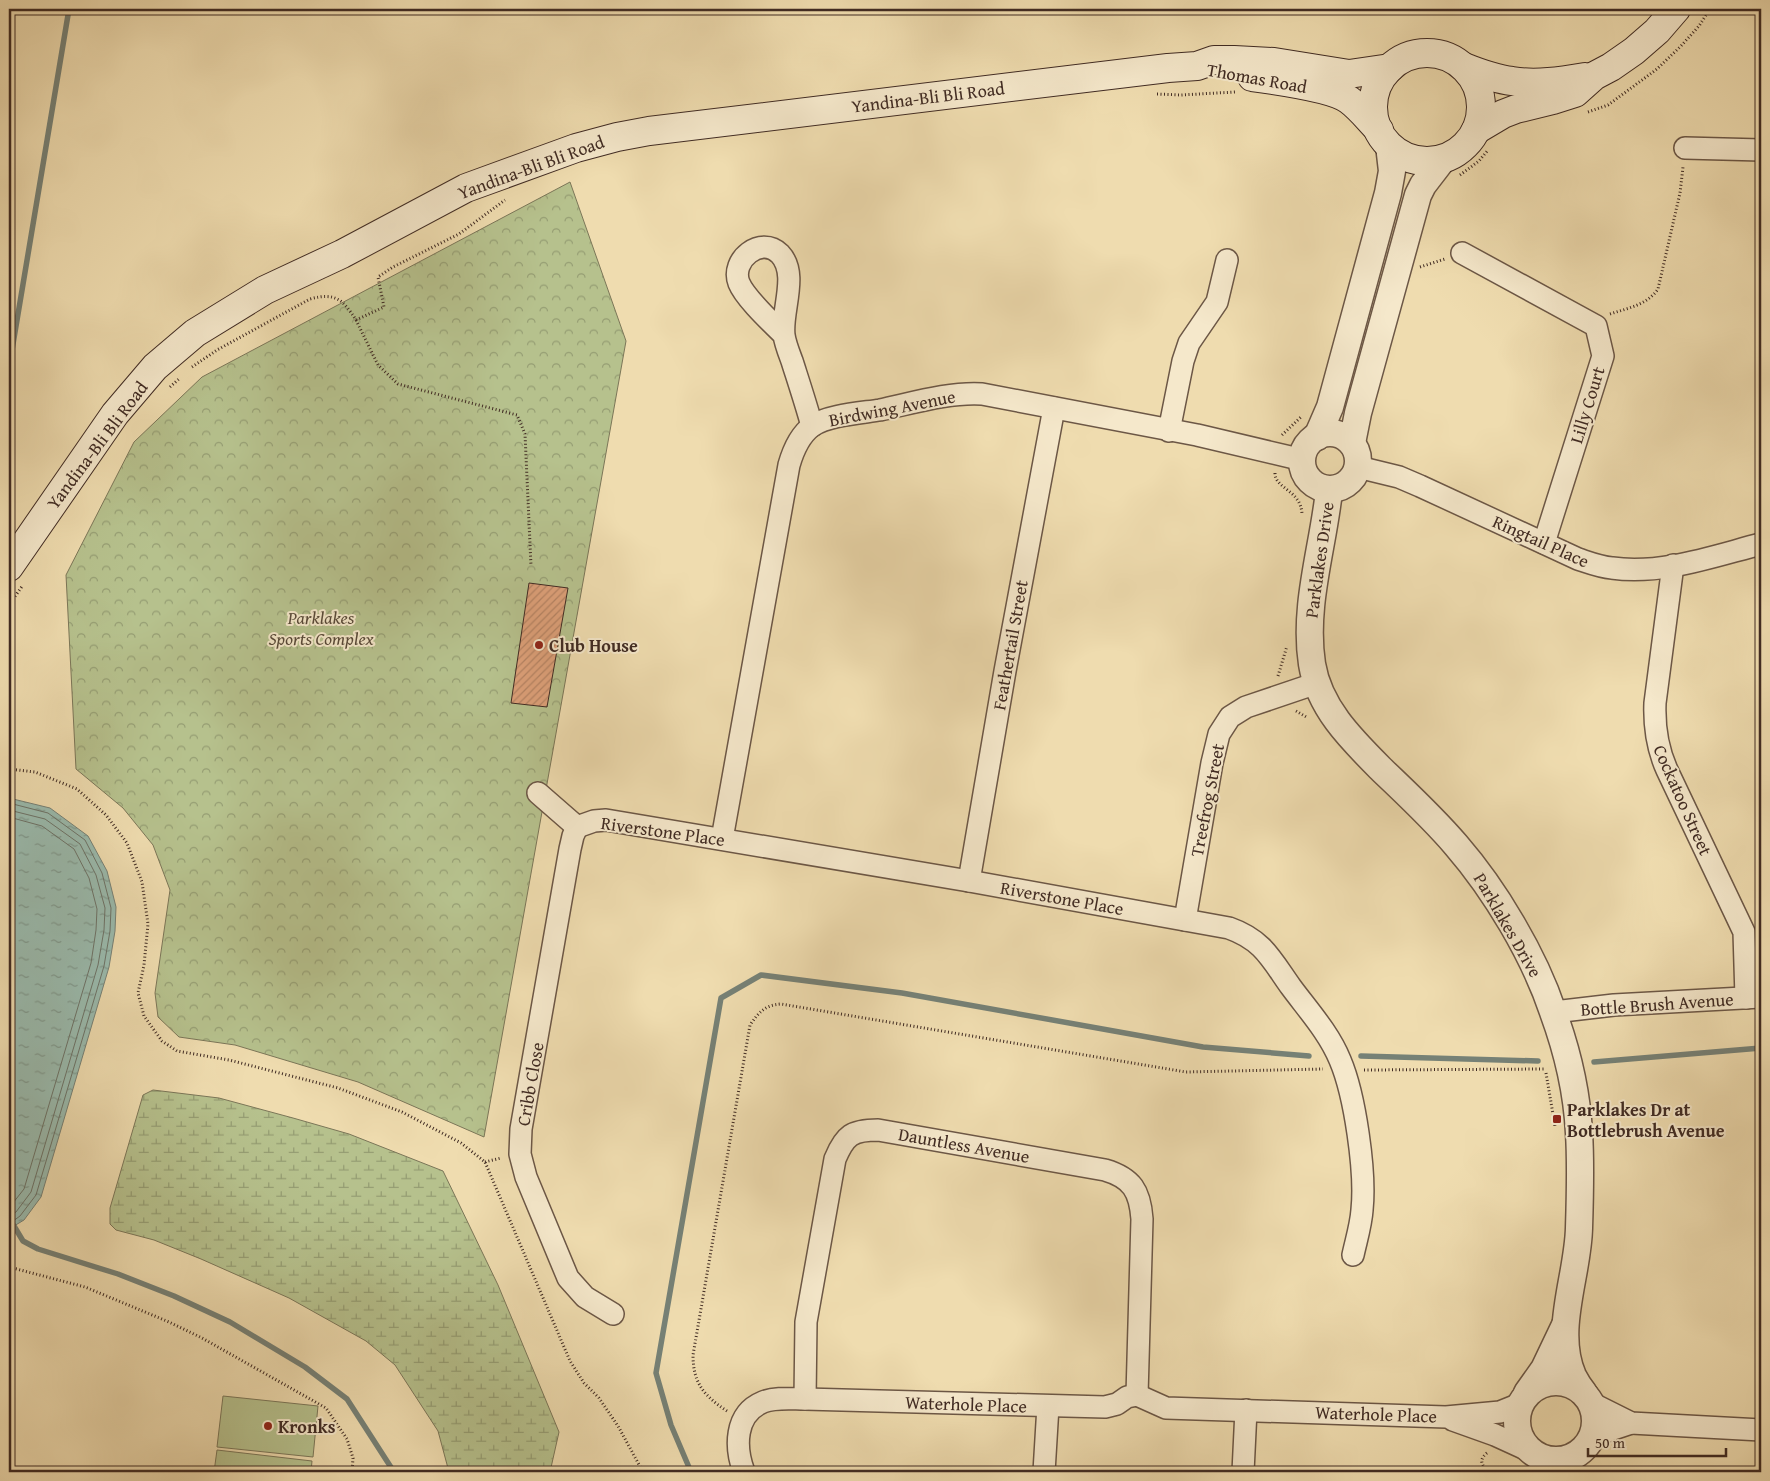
<svg xmlns="http://www.w3.org/2000/svg" width="1770" height="1481" viewBox="0 0 1770 1481" font-family="'Gentium Book Plus',serif">
  <style>
    .grass { fill: #b6c18d; stroke: #7b7658 }
    .wetland { fill: url(#wetland-marsh); stroke: #7b7658 }
    .park { fill: url(#park-crowns); stroke: #7b7658 }
    .water { fill: url(#water-ripples); stroke: #768176 }
    .lines { fill: none; stroke-linecap: round; stroke-linejoin: round }
    .shore { stroke: #6d7368; stroke-width: 1 }
    .stream { stroke: #768176; stroke-width: 5.5 }
    .building { fill: url(#building-hatch); stroke: #402b23 }
    .minor-casing { stroke: #6c5746; stroke-width: 24 }
    .tertiary-casing { stroke: #6c5746; stroke-width: 29 }
    .secondary-casing { stroke: #402b23; stroke-width: 30 }
    .path { stroke: #402b23; stroke-width: 3; stroke-dasharray: 1 2.5; stroke-linecap: butt }
    .minor { stroke: #f5e8cb; stroke-width: 21 }
    .tertiary { stroke: #f5e8cb; stroke-width: 26 }
    .secondary { stroke: #f5e8cb; stroke-width: 28 }
    .poi-dot { fill: #8f2418; stroke: #f5e8cb; stroke-width: 2 }
    .labels { text-anchor: middle; dominant-baseline: central; stroke-width: 4; stroke-linejoin: round; paint-order: stroke }
    .street-label { font-size: 18px; fill: #402b23; stroke: #f5e8cb }
    .park-label { font-size: 18px; font-style: italic; fill: #584938; stroke: #f5e8cb }
    .poi-label { font-size: 18px; font-weight: bold; fill: #402b23; stroke: #f5e8cb; text-anchor: start }
  </style>
  <defs>
    <pattern id="wetland-marsh" width="20" height="14" patternUnits="userSpaceOnUse" patternTransform="scale(1.25)"><rect width="20" height="14" fill="#b6c18d"/><path d="M1 5h8M5 5V1M11 12h8M15 12V8" fill="none" stroke="#959d73"/></pattern>
    <pattern id="park-crowns" width="20" height="18" patternUnits="userSpaceOnUse" patternTransform="scale(1.25)"><rect width="20" height="18" fill="#b6c18d"/><path d="M2 6a3 3 0 1 1 6 0M12 15a3 3 0 1 1 6 0" fill="none" stroke="#959d73"/></pattern>
    <pattern id="water-ripples" width="26" height="14" patternUnits="userSpaceOnUse" patternTransform="scale(1.25)"><rect width="26" height="14" fill="#9abbae"/><path d="M2 4q2-2 4 0t4 0M15 11q2-2 4 0t4 0" fill="none" stroke="#7f988d"/></pattern>
    <pattern id="building-hatch" width="6" height="6" patternUnits="userSpaceOnUse" patternTransform="scale(1.25)"><rect width="6" height="6" fill="#dda079"/><path d="M-1 1l2-2M0 6l6-6M5 7l2-2" fill="none" stroke="#b58363"/></pattern>
  </defs>
  <rect width="100%" height="100%" fill="#efdcaf"/>
  <filter id="stains"><feTurbulence type="fractalNoise" baseFrequency=".004" numOctaves="4"/><feColorMatrix values="0 0 0 0 .2 0 0 0 0 .09 0 0 0 0 .02 0 0 0 .5 -.17"/></filter>
  <radialGradient id="worn" r=".72"><stop offset=".6" stop-color="#630" stop-opacity="0"/><stop offset="1" stop-color="#630" stop-opacity=".3"/></radialGradient>
  <g class="grass">
    <polygon points="223,1396 318,1406 313,1457 217,1447"/>
    <polygon points="217,1450 312,1461 311,1472 214,1472"/>
  </g>
  <polygon class="wetland" points="153,1090 219,1098 293,1118 349,1134 443,1171 498,1285 559,1432 550,1472 449,1472 438,1431 395,1365 366,1341 289,1298 201,1259 154,1240 116,1230 110,1224 110,1208 143,1095"/>
  <polygon class="park" points="570,182 626,341 484,1137 358,1082 235,1045 179,1037 158,1017 155,993 170,890 153,845 123,808 76,769 66,575 134,442 202,377"/>
  <polygon class="water" points="9,798 50,808 88,836 107,871 116,907 115,931 109,967 41,1197 24,1220 9,1229"/>
  <g class="lines">
    <g class="shore">
      <polyline points="9,803 48,813 85,840 102,873 111,908 110,931 104,966 36,1195 20,1216 9,1224"/>
      <polyline points="9,810 45,819 80,844 96,875 105,908 104,930 98,965 31,1192 16,1212 9,1216"/>
      <polyline points="9,817 42,826 74,849 89,878 97,909 96,930 91,963 24,1189 9,1208"/>
    </g>
    <g class="stream">
      <polyline points="9,368 69,9"/>
      <polyline points="1361,1056 1538,1061"/>
      <polyline points="1594,1062 1761,1048"/>
      <polyline points="14,1226 23,1241 38,1249 118,1274 174,1296 230,1322 305,1367 347,1399 394,1472"/>
      <polyline points="691,1472 671,1425 656,1373 721,998 761,975 902,993 1203,1047 1309,1056"/>
    </g>
  </g>
  <polygon class="building" points="529,583 568,588 547,707 511,703"/>
  <g class="lines">
    <defs>
      <g id="minor">
        <polyline points="1685,148 1761,150"/>
        <polyline points="1462,253 1596,326 1603,356 1544,543"/>
        <path d="M784 335C772 323 745 298 739 283 730 260 761 235 780 254 799 274 781 311 784 335 785 343 789 353 792 361 799 383 806 404 812 426"/>
        <polyline points="1169,431 1183,361 1189,343 1217,302 1227,260"/>
        <path d="M1358 467 1399 477 1420 486 1578 559C1590 563 1600 567 1612 568 1662 575 1714 556 1761 544"/>
        <path d="M1673 565 1655 703C1654 728 1657 748 1667 770L1744 932 1746 998"/>
        <polyline points="538,793 577,827"/>
        <path d="M577 827 594 821 606 820 969 881 1229 928C1263 940 1271 959 1291 987 1308 1010 1329 1033 1340 1060 1355 1095 1366 1172 1362 1210 1361 1225 1356 1241 1353 1255"/>
        <polyline points="577,827 573,836 570,849 521,1129 520,1154 526,1177 568,1278 585,1297 613,1314"/>
        <path d="M722 839 789 465C793 451 800 435 812 426 828 415 861 413 880 410 913 403 949 392 982 394L1197 435 1303 460"/>
        <polyline points="969,881 1005,671 1054,408"/>
        <polyline points="1185,920 1212,763 1219,734 1230,717 1246,707 1317,683"/>
        <polyline points="1554,1012 1614,1005 1761,997"/>
        <path d="M805 1399 806 1322 835 1159C845 1135 852 1130 878 1130L1105 1170C1132 1178 1140 1191 1142 1219L1137 1395"/>
        <polyline points="1591,1403 1631,1423 1761,1430"/>
        <polyline points="1453,1420 1495,1435 1530,1451"/>
        <polyline points="1589,1441 1607,1431 1631,1423"/>
        <path d="M744 1472C735 1448 734 1414 763 1402 775 1397 792 1399 805 1399L1105 1407 1117 1404 1127 1397 1137 1395 1166 1408 1446 1417 1500 1412 1520 1404"/>
        <polyline points="1044,1472 1048,1406"/>
        <polyline points="1243,1472 1246,1410"/>
      </g>
      <g id="tertiary">
        <circle cx="1330" cy="461" r="28"/>
        <polyline points="1317,437 1330,407 1388,193 1392,171 1389,145"/>
        <polyline points="1352,443 1358,413 1418,195 1423,185 1443,159"/>
        <path d="M1329 491C1323 548 1303 606 1312 664 1319 708 1352 740 1382 770 1407 794 1433 818 1456 845 1495 890 1534 955 1553 1012 1567 1050 1577 1093 1579 1133 1581 1164 1580 1197 1579 1228 1578 1276 1553 1330 1573 1376 1576 1382 1580 1388 1584 1393"/>
        <circle cx="1556" cy="1421" r="39"/>
        <polyline points="1527,1393 1544,1369 1565,1325"/>
      </g>
      <g id="secondary">
        <circle cx="1427" cy="107" r="54"/>
        <path d="M1464 67C1479 73 1495 79 1512 81 1536 85 1561 81 1585 77"/>
        <path d="M1252 77C1274 80 1333 88 1349 100 1360 108 1369 120 1379 130"/>
        <polyline points="1476,130 1503,114 1516,109 1553,100 1575,93 1594,76 1611,67 1634,51 1657,31 1676,9"/>
        <polyline points="9,567 115,414 155,367 195,333 265,290 342,254 466,188 576,148 617,137 649,131 1168,68 1197,66 1214,60 1234,60 1274,62 1349,74 1390,68"/>
      </g>
    </defs>
    <use href="#minor" class="minor-casing"/>
    <use href="#tertiary" class="tertiary-casing"/>
    <use href="#secondary" class="secondary-casing"/>
    <g class="path">
      <polyline points="1157,94 1181,95 1235,92"/>
      <polyline points="1588,112 1608,105 1657,69 1681,46 1699,26 1710,9"/>
      <polyline points="1460,175 1479,161 1488,150"/>
      <polyline points="1420,267 1445,259"/>
      <path d="M1610 314C1628 308 1647 305 1658 289L1680 193 1683 167"/>
      <polyline points="356,320 378,365 398,384 517,415 525,434 531,566"/>
      <path d="M192 367 217 350 310 299C336 292 343 300 356 320L384 307 378 277 393 267 459 234 505 200"/>
      <polyline points="170,387 180,378"/>
      <polyline points="1282,435 1301,417"/>
      <path d="M1275 473C1275 489 1301 490 1302 514"/>
      <polyline points="9,605 23,585"/>
      <polyline points="1278,676 1287,646"/>
      <polyline points="1296,711 1308,718"/>
      <polyline points="9,769 35,772 77,789 106,815 127,843 142,882 148,924 144,965 138,993 144,1016 162,1041 177,1051 229,1060 338,1088 402,1112 461,1143 485,1162 570,1361 584,1383 599,1398 618,1426 643,1472"/>
      <polyline points="1364,1070 1546,1069"/>
      <polyline points="1546,1073 1555,1126"/>
      <polyline points="485,1162 501,1158"/>
      <polyline points="9,1267 85,1287 169,1322 202,1338 326,1408 347,1439 353,1458 352,1472"/>
      <path d="M727 1411C704 1396 693 1383 693 1355L750 1025C759 1012 765 1005 781 1004L1186 1072 1323 1069"/>
      <path d="M1487 1453C1478 1460 1482 1466 1489 1472"/>
    </g>
    <use href="#minor" class="minor"/>
    <use href="#tertiary" class="tertiary"/>
    <use href="#secondary" class="secondary"/>
  </g>
  <g class="poi-dot">
    <circle cx="539" cy="645" r="5"/>
    <rect x="1552" y="1114" width="10" height="10" rx="2.5"/>
    <circle cx="268" cy="1426" r="5"/>
  </g>
  <g class="labels">
    <g class="street-label">
      <text transform="translate(1257 78) rotate(10)">Thomas Road</text>
      <text transform="translate(928 97) rotate(-7)">Yandina-Bli Bli Road</text>
      <text transform="translate(531 167) rotate(-20)">Yandina-Bli Bli Road</text>
      <text transform="translate(1587 405) rotate(-73)">Lilly Court</text>
      <text transform="translate(892 408) rotate(-11)">Birdwing Avenue</text>
      <text transform="translate(97 445) rotate(-53)">Yandina-Bli Bli Road</text>
      <text transform="translate(1541 541) rotate(24)">Ringtail Place</text>
      <text transform="translate(1319 560) rotate(-82)">Parklakes Drive</text>
      <text transform="translate(1010 645) rotate(-80)">Feathertail Street</text>
      <text transform="translate(1207 800) rotate(-79)">Treefrog Street</text>
      <text transform="translate(1683 800) rotate(66)">Cockatoo Street</text>
      <text transform="translate(663 831) rotate(8)">Riverstone Place</text>
      <text transform="translate(1062 898) rotate(10)">Riverstone Place</text>
      <text transform="translate(1508 925) rotate(60)">Parklakes Drive</text>
      <text transform="translate(1657 1004) rotate(-4)">Bottle Brush Avenue</text>
      <text transform="translate(530 1084) rotate(-80)">Cribb Close</text>
      <text transform="translate(964 1145) rotate(10)">Dauntless Avenue</text>
      <text transform="translate(966 1404) rotate(2)">Waterhole Place</text>
      <text transform="translate(1376 1414) rotate(2)">Waterhole Place</text>
    </g>
    <g class="park-label">
      <text x="321" y="617">Parklakes<tspan x="321" dy="21">Sports Complex</tspan></text>
    </g>
    <g class="poi-label">
      <text x="549" y="645">Club House</text>
      <text x="1567" y="1109">Parklakes Dr at<tspan x="1567" dy="21">Bottlebrush Avenue</tspan></text>
      <text x="278" y="1426">Kronks</text>
    </g>
  </g>
  <rect width="1770" height="1481" fill="none" stroke="#efdcaf" stroke-width="30"/>
  <rect x="10" y="10" width="1750" height="1461" fill="none" stroke="#402b23" stroke-width="2.5"/>
  <rect x="15" y="15" width="1740" height="1451" fill="none" stroke="#402b23"/>
  <path d="M1588 1448v8h138v-8" fill="none" stroke="#402b23" stroke-width="2.5"/>
  <text x="1595" y="1448" font-size="15" fill="#402b23" stroke="#f5e8cb" stroke-width="4" paint-order="stroke">50 m</text>
  <rect width="100%" height="100%" filter="url(#stains)"/>
  <rect width="100%" height="100%" fill="url(#worn)"/>
</svg>
